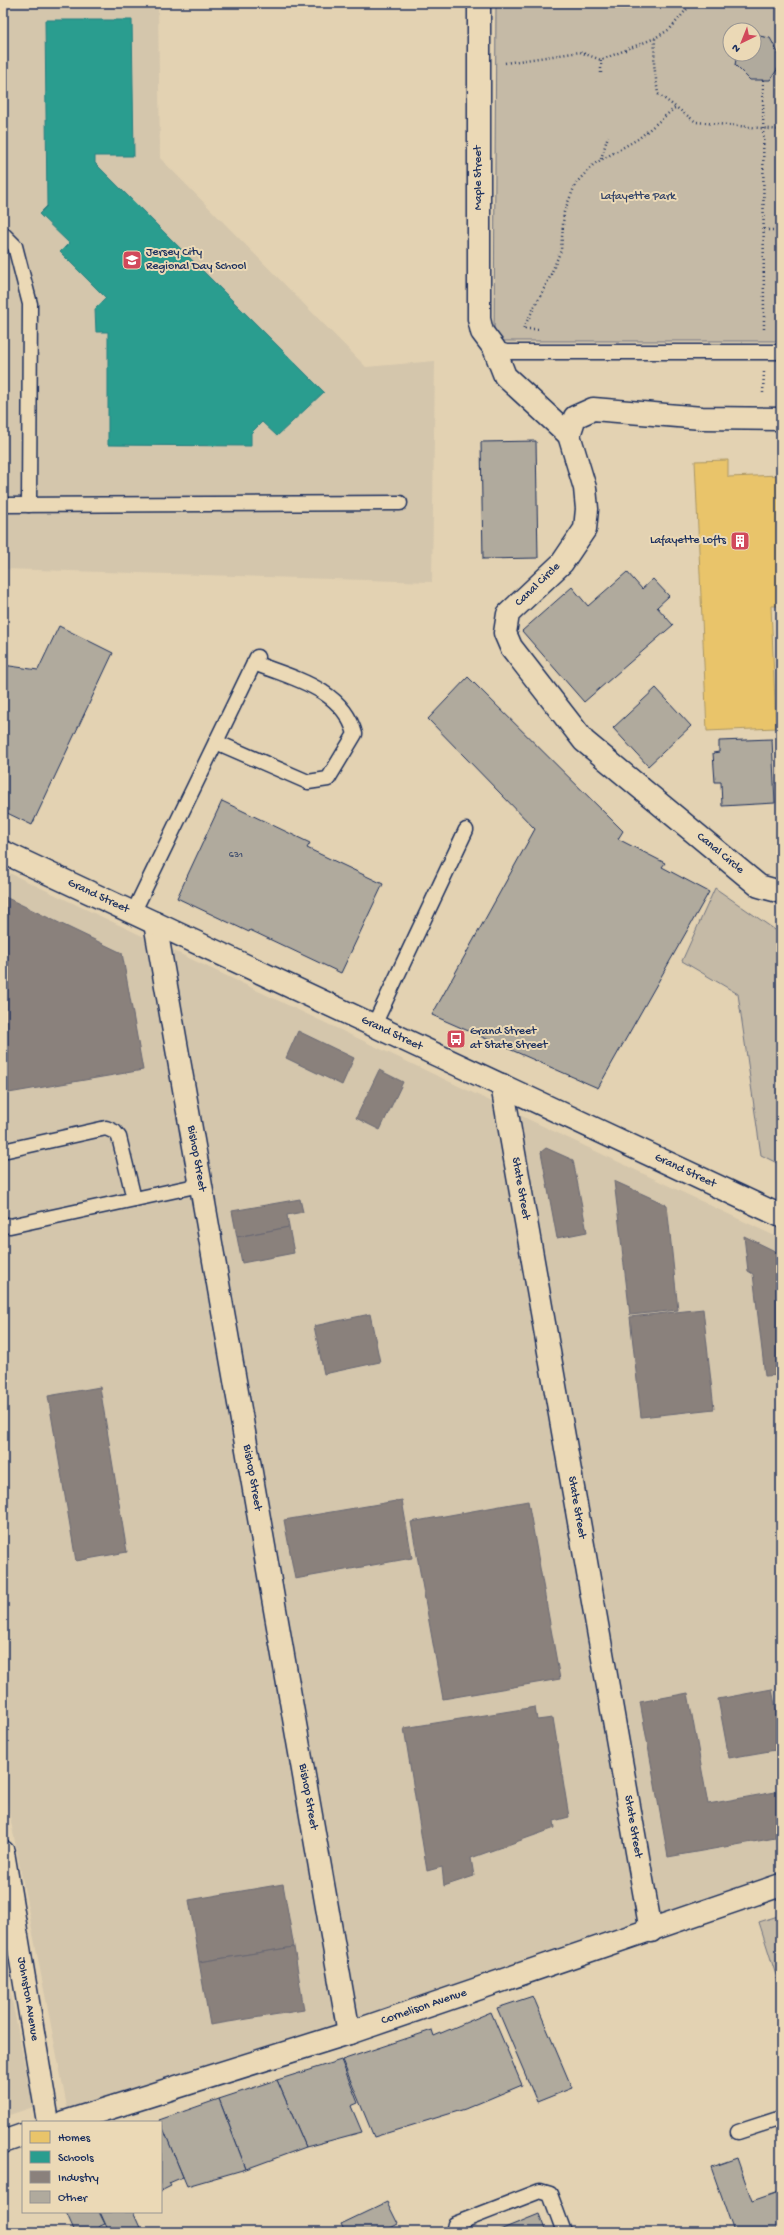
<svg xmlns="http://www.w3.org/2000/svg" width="784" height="2235" viewBox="0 0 784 2235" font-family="'Gochi Hand',sans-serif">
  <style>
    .built { fill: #d4c6ac }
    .green { fill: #c5baa6; stroke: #707482; fill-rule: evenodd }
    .homes { fill: #e9c46a; stroke: #ab9766 }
    .schools { fill: #2a9d8f; stroke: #267c80 }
    .industry { fill: #8a817c; stroke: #696873 }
    .building { fill: #b0aa9d; stroke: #1b2f5e }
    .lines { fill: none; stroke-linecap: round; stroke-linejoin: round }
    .lane-casing { stroke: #1b2f5e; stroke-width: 17 }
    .street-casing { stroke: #1b2f5e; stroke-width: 25 }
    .secondary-casing { stroke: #1b2f5e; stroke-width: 25 }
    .path { stroke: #1b2f5e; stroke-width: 2.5; stroke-dasharray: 1 3; stroke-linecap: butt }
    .lane { stroke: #ebd9b6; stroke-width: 14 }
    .street { stroke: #ebd9b6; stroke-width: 22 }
    .secondary { stroke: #ebd9b6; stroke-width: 22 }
    .labels { text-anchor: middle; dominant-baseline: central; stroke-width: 4; stroke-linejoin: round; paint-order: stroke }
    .number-label { font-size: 10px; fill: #404e6e }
    .street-label { font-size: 12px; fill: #1b2f5e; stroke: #ebd9b6 }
    .park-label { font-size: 12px; fill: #344469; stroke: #ebd9b6 }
    .poi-label { font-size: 12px; fill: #1b2f5e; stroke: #ebd9b6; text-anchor: start }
  </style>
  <rect width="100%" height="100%" fill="#e3d2b2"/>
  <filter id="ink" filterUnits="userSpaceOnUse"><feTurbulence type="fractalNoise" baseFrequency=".025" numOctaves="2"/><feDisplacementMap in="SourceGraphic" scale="8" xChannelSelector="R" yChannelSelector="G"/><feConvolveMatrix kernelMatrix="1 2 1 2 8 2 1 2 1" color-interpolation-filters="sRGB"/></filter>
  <g filter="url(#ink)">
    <g class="built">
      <polygon points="3,3 158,3 160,158 366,367 435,361 432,582 3,569"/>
      <polygon points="3,870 781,1239 781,1453 779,1454 781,1459 781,1874 69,2117 3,1781"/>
      <polygon points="3,1954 33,2107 3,2117"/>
    </g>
    <g class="green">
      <path d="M496 3H781V341H494ZM730 30H754V54H730Z"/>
      <polygon points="715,888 781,934 781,1165 761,1155 738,994 682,961"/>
      <polygon points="781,1915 781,1991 759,1922"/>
    </g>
    <polygon class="homes" points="728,460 728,477 781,475 781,616 780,606 771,606 776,728 707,731 695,461"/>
    <polygon class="schools" points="45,20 132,20 134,156 95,156 95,163 324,392 277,436 262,422 251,433 251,446 108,445 108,332 96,332 95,309 106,298 60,252 69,243 39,214 47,206"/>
    <g class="industry">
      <polygon points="3,896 122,953 143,1070 3,1094"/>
      <polygon points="298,1031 354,1058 342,1085 286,1058"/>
      <polygon points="379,1070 403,1082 380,1130 356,1118"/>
      <polygon points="546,1148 573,1160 587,1232 557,1238 541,1152"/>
      <polygon points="614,1181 667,1205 678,1310 630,1315"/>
      <polygon points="300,1199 303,1212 287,1215 289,1227 237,1237 232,1211"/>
      <polygon points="289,1227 294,1253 242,1263 237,1237"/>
      <polygon points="744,1236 781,1254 781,1375 765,1376 753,1274 748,1271"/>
      <polygon points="703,1309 714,1409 641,1417 630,1317"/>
      <polygon points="370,1314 380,1362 324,1374 314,1326"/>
      <polygon points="100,1387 127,1552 76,1561 48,1396"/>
      <polygon points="402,1500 412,1558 295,1579 284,1520"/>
      <polygon points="528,1501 560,1679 443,1699 411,1522"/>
      <polygon points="772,1689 781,1736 781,1749 729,1758 718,1699"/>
      <polygon points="688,1693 708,1804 781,1791 781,1837 668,1857 640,1702"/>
      <polygon points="535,1707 537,1720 553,1718 569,1817 554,1821 555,1828 471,1858 474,1876 444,1886 442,1867 427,1871 404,1728"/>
      <polygon points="283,1884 294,1947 199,1962 189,1900"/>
      <polygon points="294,1947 304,2010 210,2025 199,1962"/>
    </g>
    <g class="building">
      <polygon points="754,35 770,38 781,58 781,64 770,80 750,80 735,65 737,54 754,54"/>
      <polygon points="536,441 538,558 483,559 481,442"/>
      <polygon points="627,572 642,589 653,579 669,596 657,607 673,625 584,702 522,631 572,587 588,606"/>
      <polygon points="59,626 113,653 32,825 3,811 3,665 38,670"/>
      <polygon points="468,677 623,831 618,839 665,863 662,867 709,892 598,1088 432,1015 535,829 428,719"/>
      <polygon points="656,688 691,726 648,766 613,728"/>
      <polygon points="772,739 775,803 722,806 721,782 715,782 713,753 719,752 719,741"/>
      <polygon points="222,801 310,843 307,848 383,884 341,973 250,930 249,932 177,898"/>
      <polygon points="533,1996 572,2088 537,2102 497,2008"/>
      <polygon points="491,2012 522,2085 465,2109 374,2137 342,2060 432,2030 434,2036"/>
      <polygon points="341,2060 358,2103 351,2106 362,2132 306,2147 277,2080"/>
      <polygon points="277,2080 306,2147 246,2169 219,2099"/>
      <polygon points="219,2099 246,2169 187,2186 159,2120"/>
      <polygon points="161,2123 183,2177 169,2183 171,2186 161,2191"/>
      <polygon points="737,2158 752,2201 781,2191 781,2232 734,2232 711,2167"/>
      <polygon points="387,2202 398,2224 383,2232 345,2232 341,2224"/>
      <polygon points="66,2212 99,2212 105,2224 98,2227 99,2232 75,2232"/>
      <polygon points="100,2212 133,2212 142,2232 109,2232"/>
      <polygon points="539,2214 546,2232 495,2232"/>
    </g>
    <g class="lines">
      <defs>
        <g id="lane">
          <polyline points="3,234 15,246 30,304 29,505"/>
          <polyline points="494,348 506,352 781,352"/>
          <polyline points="3,505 400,503"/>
          <path d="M216 742 308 782 328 779 355 734C343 689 293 678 254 663"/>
          <polyline points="133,913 257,657"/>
          <polyline points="374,1025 466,830"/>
          <polyline points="3,1151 106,1128 115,1132 119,1137 134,1199"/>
          <polyline points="3,1224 10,1226 200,1185"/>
          <polyline points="738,2132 781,2118"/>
          <polyline points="453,2232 455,2224 540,2191 550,2194 564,2232"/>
        </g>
        <g id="street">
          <polyline points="479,3 479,319 482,332 494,348 505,376 569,435"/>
          <path id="s1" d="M781 419 702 418 593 409 575 417 569 435 585 488 587 509 585 529 562 563 508 614 505 633 511 647 584 741 759 886 781 892"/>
          <path id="s2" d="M155 923 349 2033"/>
          <path id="s3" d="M502 1085 651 1931"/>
          <path id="s4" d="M3 1852 48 2122"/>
          <path id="s5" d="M65 2122 349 2033 781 1885"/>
          <polyline points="3,2142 23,2135"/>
        </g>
        <g id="secondary">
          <path id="s6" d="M3 852 781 1216"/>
        </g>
      </defs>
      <use href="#lane" class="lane-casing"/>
      <use href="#street" class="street-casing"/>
      <use href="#secondary" class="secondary-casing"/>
      <g class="path">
        <polyline points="692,3 670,29 655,38 654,64 658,94 696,122 781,130"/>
        <polyline points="505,63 580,52 601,60 655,38"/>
        <polyline points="601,73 601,60"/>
        <polyline points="763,80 764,331"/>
        <polyline points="601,159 608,136"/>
        <polyline points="764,230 781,230"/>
        <polyline points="538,329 523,329 549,279 561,250 564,212 576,183 594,164 638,139 676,107"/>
        <polyline points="763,393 764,372"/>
      </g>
      <use href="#lane" class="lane"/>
      <use href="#street" class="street"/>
      <use href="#secondary" class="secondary"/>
    </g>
  </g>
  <defs>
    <symbol id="school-square" viewBox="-11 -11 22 22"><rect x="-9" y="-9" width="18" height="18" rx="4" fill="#d1495b" stroke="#ebd9b6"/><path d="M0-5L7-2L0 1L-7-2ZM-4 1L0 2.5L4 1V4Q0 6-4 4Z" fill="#fff"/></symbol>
    <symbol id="building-square" viewBox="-11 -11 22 22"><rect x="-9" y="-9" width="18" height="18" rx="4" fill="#d1495b" stroke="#ebd9b6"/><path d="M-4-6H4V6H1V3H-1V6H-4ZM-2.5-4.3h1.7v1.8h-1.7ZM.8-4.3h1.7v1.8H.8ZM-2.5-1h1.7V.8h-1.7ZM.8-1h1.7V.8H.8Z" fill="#fff"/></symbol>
    <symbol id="bus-square" viewBox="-11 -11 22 22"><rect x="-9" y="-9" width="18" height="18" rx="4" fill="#d1495b" stroke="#ebd9b6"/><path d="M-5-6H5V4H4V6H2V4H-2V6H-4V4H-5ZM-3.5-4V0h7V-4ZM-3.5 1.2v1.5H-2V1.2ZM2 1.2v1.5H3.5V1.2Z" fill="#fff"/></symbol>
  </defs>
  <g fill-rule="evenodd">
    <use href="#school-square" x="121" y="249" width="22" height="22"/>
    <use href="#building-square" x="729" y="530" width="22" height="22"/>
    <use href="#bus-square" x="445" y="1028" width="22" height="22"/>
  </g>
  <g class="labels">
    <g class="number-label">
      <text x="236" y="855">631</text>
    </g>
    <g class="street-label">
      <text transform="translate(479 178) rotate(-90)">Maple Street</text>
      <text transform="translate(538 585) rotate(-44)">Canal Circle</text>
      <text stroke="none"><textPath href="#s1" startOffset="769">Canal Circle</textPath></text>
      <text stroke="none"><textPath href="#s6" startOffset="105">Grand Street</textPath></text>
      <text stroke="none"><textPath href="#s6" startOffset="429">Grand Street</textPath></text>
      <text stroke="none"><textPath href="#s2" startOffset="239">Bishop Street</textPath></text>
      <text stroke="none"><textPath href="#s6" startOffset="753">Grand Street</textPath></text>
      <text stroke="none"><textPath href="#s3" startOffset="105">State Street</textPath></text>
      <text stroke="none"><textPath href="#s2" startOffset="563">Bishop Street</textPath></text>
      <text stroke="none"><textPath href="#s3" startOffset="429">State Street</textPath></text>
      <text stroke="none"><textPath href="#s2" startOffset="887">Bishop Street</textPath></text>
      <text stroke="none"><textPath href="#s3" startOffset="753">State Street</textPath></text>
      <text stroke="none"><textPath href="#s4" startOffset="149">Johnston Avenue</textPath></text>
      <text stroke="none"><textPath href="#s5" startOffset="377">Cornelison Avenue</textPath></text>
    </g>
    <g class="park-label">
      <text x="638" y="197">Lafayette Park</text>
    </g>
    <g class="poi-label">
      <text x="146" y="253">Jersey City<tspan x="146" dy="14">Regional Day School</tspan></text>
      <text x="726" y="541" text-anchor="end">Lafayette Lofts</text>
      <text x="470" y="1032">Grand Street<tspan x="470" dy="14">at State Street</tspan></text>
    </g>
  </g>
  <rect width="784" height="2235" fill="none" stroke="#ebd9b6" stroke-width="16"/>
  <rect x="8" y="8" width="768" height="2219" fill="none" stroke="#1b2f5e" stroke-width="1.5" filter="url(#ink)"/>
  <rect x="22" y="2121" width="140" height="92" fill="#ebd9b6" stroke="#989593"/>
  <rect x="30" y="2131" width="20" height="12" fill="#e9c46a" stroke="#989593"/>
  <text x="58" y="2141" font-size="12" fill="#1b2f5e">Homes</text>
  <rect x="30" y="2151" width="20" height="12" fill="#2a9d8f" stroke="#989593"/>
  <text x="58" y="2161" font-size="12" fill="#1b2f5e">Schools</text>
  <rect x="30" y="2171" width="20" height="12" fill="#8a817c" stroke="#989593"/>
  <text x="58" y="2181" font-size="12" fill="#1b2f5e">Industry</text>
  <rect x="30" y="2191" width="20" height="12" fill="#b0aa9d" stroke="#989593"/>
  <text x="58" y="2201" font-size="12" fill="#1b2f5e">Other</text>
  <g transform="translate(742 42) rotate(223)"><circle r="19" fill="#ebd9b6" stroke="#989593"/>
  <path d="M0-3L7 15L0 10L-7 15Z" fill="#d1495b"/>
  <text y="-6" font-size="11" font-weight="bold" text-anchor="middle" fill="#1b2f5e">N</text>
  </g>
</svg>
